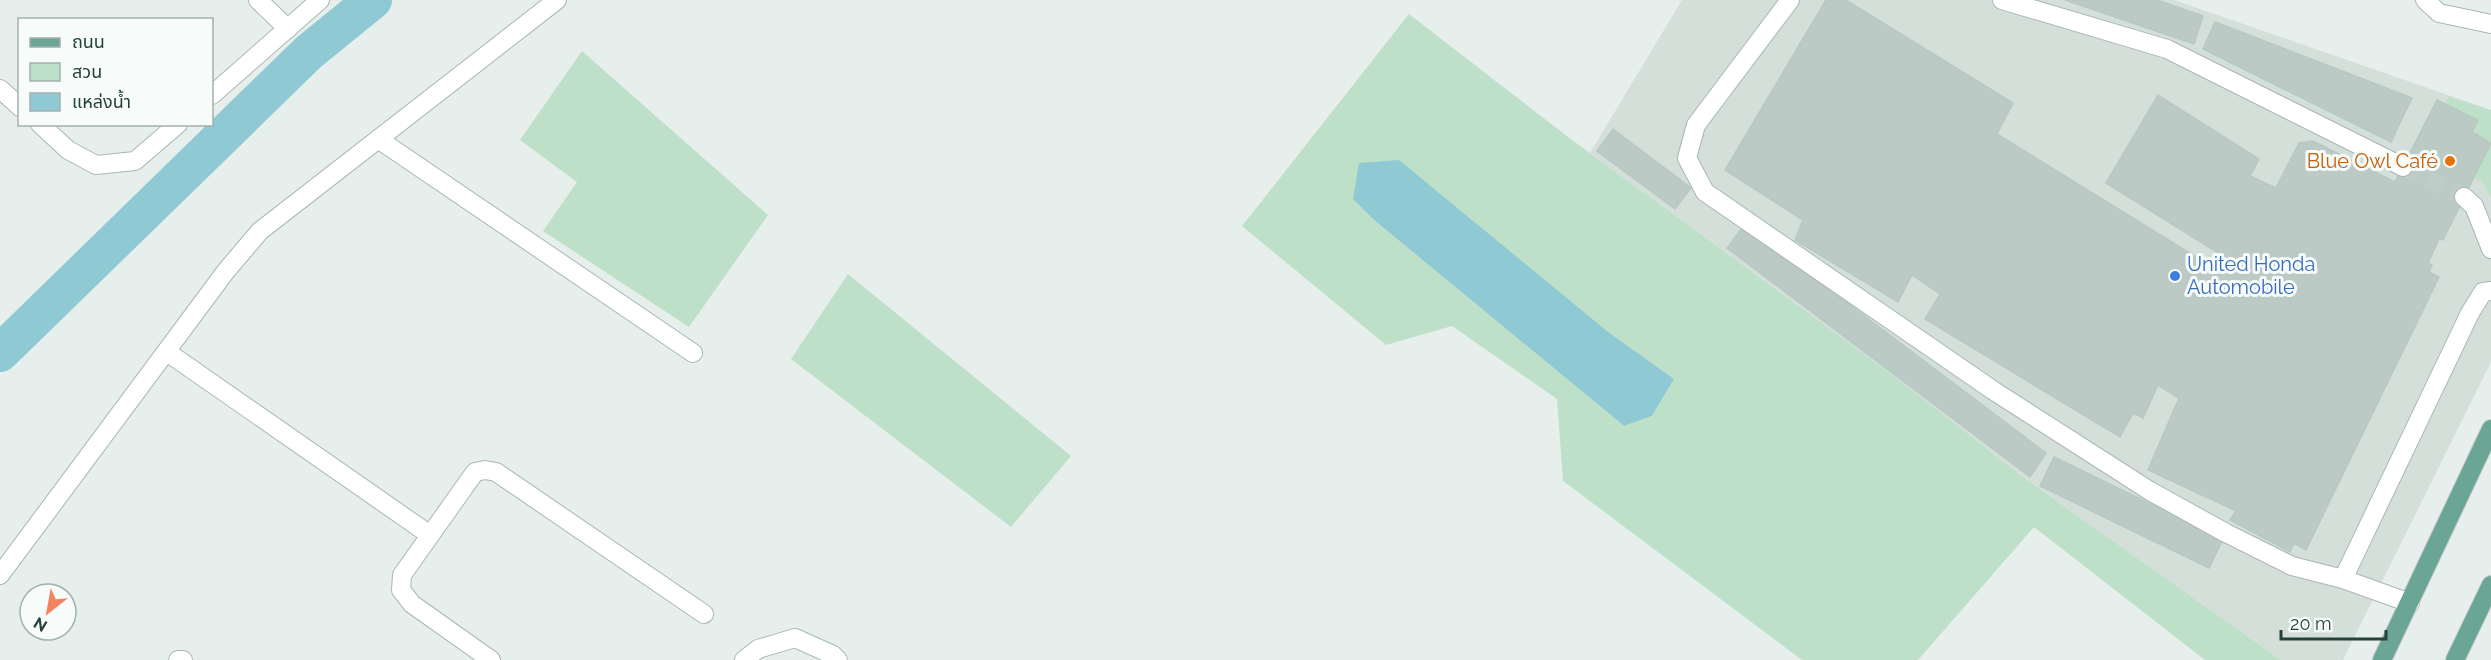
<svg xmlns="http://www.w3.org/2000/svg" width="2491" height="660" viewBox="0 0 2491 660" font-family="Raleway,'Noto Sans Thai',sans-serif">
  <style>
    .built { fill: #d4dfda }
    .green { fill: #bfe0c8; fill-rule: evenodd }
    .water { fill: #8ec9d4 }
    .lines { fill: none; stroke-linecap: round; stroke-linejoin: round }
    .canal { stroke: #8ec9d4; stroke-width: 38 }
    .building { fill: #bbcac4; stroke: #b8c9c2; stroke-width: 1.5 }
    .minor-tunnel { stroke: #bfccc8; stroke-width: 18; stroke-dasharray: 18 9; stroke-linecap: butt }
    .minor-casing { stroke: #a8b8b2; stroke-width: 20 }
    .major-casing { stroke: #c2cac8; stroke-width: 20 }
    .minor { stroke: #fff; stroke-width: 18 }
    .major { stroke: #6aa596; stroke-width: 18 }
    .food-dot { fill: #e8710a; stroke: #f7fbf9; stroke-width: 2 }
    .shop-dot { fill: #3f7fe0; stroke: #f7fbf9; stroke-width: 2 }
    .labels { text-anchor: middle; dominant-baseline: central; stroke-width: 6; stroke-linejoin: round; paint-order: stroke }
    .food-label { font-size: 20px; fill: #c56008; stroke: #f7fbf9; text-anchor: end }
    .shop-label { font-size: 20px; fill: #366cbe; stroke: #f7fbf9; text-anchor: start }
  </style>
  <rect width="100%" height="100%" fill="#e6efeb"/>
  <polygon class="built" points="1682,0 2174,0 2491,110 2491,362 2343,660 2281,660 2027,480 1885,369 1590,153"/>
  <g class="green">
    <path d="M1409 14 1568 137 1885 369 2027 480 2281 660H2205L2034 527 1918 660H1802L1563 481 1557 399 1452 326 1386 345 1242 226ZM1353 199 1608 333 1674 379 1652 416 1624 426 1374 220Z"/>
    <polygon points="582,51 768,215 689,327 543,231 577,182 520,140"/>
    <polygon points="2449,97 2491,110 2491,197 2482,182 2426,142"/>
    <polygon points="848,274 1071,456 1011,527 791,359"/>
  </g>
  <polygon class="water" points="1399,160 1608,332 1674,379 1652,416 1624,426 1374,220 1353,199 1359,163"/>
  <g class="lines">
    <polyline class="canal" points="0,353 309,52 373,0"/>
  </g>
  <g class="building">
    <polygon points="1826,0 1846,0 2013,103 1997,134 2214,268 2220,254 2106,183 2158,95 2259,159 2250,176 2276,188 2299,143 2313,141 2395,182 2437,100 2478,120 2472,132 2491,143 2443,240 2439,239 2428,263 2432,265 2429,272 2439,277 2306,550 2294,543 2290,552 2230,520 2236,511 2148,470 2179,398 2158,385 2143,418 2133,413 2120,437 1925,319 1940,294 1912,275 1898,302 1795,240 1803,220 1725,170"/>
    <polygon points="2065,0 2157,0 2203,16 2194,44"/>
    <polygon points="2215,22 2412,98 2391,142 2203,49"/>
    <polygon points="1613,129 1691,188 1675,209 1597,151"/>
    <polygon points="1744,225 2046,453 2030,477 1727,248"/>
    <polygon points="2054,457 2223,539 2209,568 2040,486"/>
  </g>
  <g class="lines">
    <polyline class="minor-tunnel" points="2403,167 2464,197"/>
    <defs>
      <g id="minor">
        <polyline points="258,0 288,29"/>
        <polyline points="1790,0 1696,125 1687,158 1705,192 1994,391 2150,491 2226,533 2292,566 2343,579 2410,603"/>
        <polyline points="2002,0 2167,49 2403,167"/>
        <polyline points="2425,0 2439,13 2491,24"/>
        <polyline points="0,89 20,107"/>
        <polyline points="212,95 320,0"/>
        <polyline points="40,124 68,150 96,165 135,161 178,124"/>
        <polyline points="378,139 693,353"/>
        <polyline points="2464,197 2474,206 2491,249"/>
        <polyline points="167,352 430,535"/>
        <polyline points="0,575 226,271 260,231 557,0"/>
        <polyline points="2343,579 2470,313 2483,292 2491,291"/>
        <polyline points="178,660 183,660"/>
        <polyline points="491,660 412,604 401,590 402,575 475,472 485,470 496,472 704,614"/>
        <polyline points="744,660 758,649 795,638 833,655 838,660"/>
      </g>
      <g id="major">
        <polyline points="2382,660 2491,429"/>
        <polyline points="2455,660 2491,585"/>
      </g>
    </defs>
    <use href="#minor" class="minor-casing"/>
    <use href="#major" class="major-casing"/>
    <use href="#minor" class="minor"/>
    <use href="#major" class="major"/>
  </g>
  <circle class="food-dot" cx="2450" cy="161" r="6"/>
  <circle class="shop-dot" cx="2175" cy="276" r="6"/>
  <g class="labels">
    <g class="food-label">
      <text x="2438" y="161">Blue Owl Café</text>
    </g>
    <g class="shop-label">
      <text x="2187" y="264">United Honda<tspan x="2187" dy="23">Automobile</tspan></text>
    </g>
  </g>
  <rect x="18" y="18" width="195" height="108" fill="#f7fbf9" stroke="#a3b1ad" stroke-width="1.5"/>
  <rect x="30" y="38" width="30" height="9" fill="#6aa596" stroke="#a3b1ad" stroke-width="1.5"/>
  <text x="72" y="48" font-size="18" fill="#24423a">ถนน</text>
  <rect x="30" y="63" width="30" height="18" fill="#bfe0c8" stroke="#a3b1ad" stroke-width="1.5"/>
  <text x="72" y="78" font-size="18" fill="#24423a">สวน</text>
  <rect x="30" y="93" width="30" height="18" fill="#8ec9d4" stroke="#a3b1ad" stroke-width="1.5"/>
  <text x="72" y="108" font-size="18" fill="#24423a">แหล่งน้ำ</text>
  <g transform="translate(48 612) rotate(211)"><circle r="28" fill="#f7fbf9" stroke="#a3b1ad" stroke-width="1.5"/>
  <path d="M0-4.5L10 22L0 15L-10 22Z" fill="#f4845f"/>
  <text y="-9" font-size="16" font-weight="bold" text-anchor="middle" fill="#24423a">N</text>
  </g>
  <path d="M2281 630v9h105v-9" fill="none" stroke="#24423a" stroke-width="3"/>
  <text x="2290" y="630" font-size="18" fill="#24423a" stroke="#f7fbf9" stroke-width="4.5" paint-order="stroke">20 m</text>
</svg>
